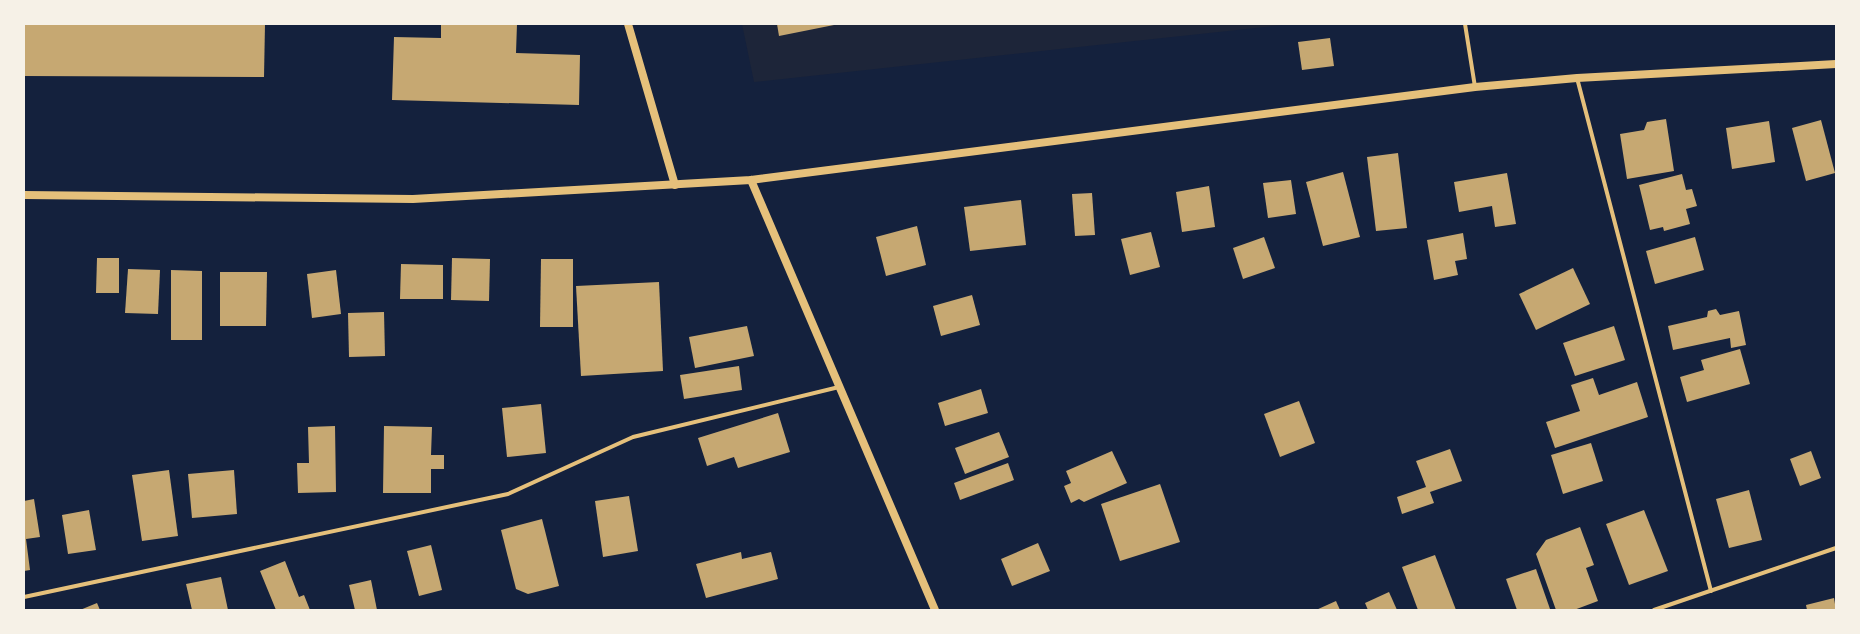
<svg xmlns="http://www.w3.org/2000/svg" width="1860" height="634" viewBox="0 0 1860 634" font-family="'PT Sans Narrow',sans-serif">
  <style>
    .green { fill: #1d2539 }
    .building { fill: #c6a872 }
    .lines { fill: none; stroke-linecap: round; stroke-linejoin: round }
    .minor { stroke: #e5c07b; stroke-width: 4 }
    .secondary { stroke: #e5c07b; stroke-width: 8 }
  </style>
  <rect width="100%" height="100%" fill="#14213d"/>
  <polygon class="green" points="742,24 1292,24 754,82"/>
  <g class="building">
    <polygon points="24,24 265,24 264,77 24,76"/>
    <polygon points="441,24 517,24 516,53 580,55 579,105 392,100 394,37 441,38"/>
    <polygon points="777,24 834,24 834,25 779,36"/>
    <polygon points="1330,38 1334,66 1302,70 1298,42"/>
    <polygon points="1666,119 1674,171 1627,179 1620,134 1644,130 1647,122"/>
    <polygon points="1821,120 1835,173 1806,181 1792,128"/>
    <polygon points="1769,121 1775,162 1732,169 1726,128"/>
    <polygon points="1398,153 1407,228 1376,231 1367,157"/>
    <polygon points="1343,172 1360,237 1323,246 1306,182"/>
    <polygon points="1507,173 1516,224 1495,227 1492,206 1459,212 1454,182"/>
    <polygon points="1682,174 1686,190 1692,189 1697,206 1686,209 1690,224 1664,231 1663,227 1650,230 1639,185"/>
    <polygon points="1291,180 1296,214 1268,218 1263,183"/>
    <polygon points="1209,186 1215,227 1182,232 1176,192"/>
    <polygon points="1092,193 1095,235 1075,236 1072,194"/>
    <polygon points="1021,200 1026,245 970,251 964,207"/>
    <polygon points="917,226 926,265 886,276 876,237"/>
    <polygon points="1151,232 1160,267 1130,275 1121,239"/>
    <polygon points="1463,233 1467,259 1455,261 1458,275 1434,280 1427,240"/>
    <polygon points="1264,237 1275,268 1243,279 1233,248"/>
    <polygon points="1695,237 1704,270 1655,284 1646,251"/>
    <polygon points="97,258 119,258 119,293 96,293"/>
    <polygon points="452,258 490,259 489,301 451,300"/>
    <polygon points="541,259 573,259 573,327 540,327"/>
    <polygon points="401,264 443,265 443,299 400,299"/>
    <polygon points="1573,268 1590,304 1536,330 1519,294"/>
    <polygon points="128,269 160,270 158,314 125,313"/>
    <polygon points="171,270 202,271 202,340 171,340"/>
    <polygon points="336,270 341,314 312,318 307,274"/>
    <polygon points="220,272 267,272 266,326 220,326"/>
    <polygon points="659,282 663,371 581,376 576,286"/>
    <polygon points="972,295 980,325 941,336 933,306"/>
    <polygon points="1716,309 1720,315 1739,311 1746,345 1731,348 1730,338 1673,350 1668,326 1707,317 1708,311"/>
    <polygon points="384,312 385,356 349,357 348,313"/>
    <polygon points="747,326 754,356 695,368 689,337"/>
    <polygon points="1614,326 1625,360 1575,376 1563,343"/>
    <polygon points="1740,349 1750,384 1687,402 1680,377 1704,370 1701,360"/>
    <polygon points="739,366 742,390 684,399 680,375"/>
    <polygon points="1593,378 1599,395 1637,382 1648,417 1555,448 1546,422 1580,411 1571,385"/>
    <polygon points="981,389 988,413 945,426 938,403"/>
    <polygon points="1299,401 1315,443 1280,457 1264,414"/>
    <polygon points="541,404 546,453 507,457 502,408"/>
    <polygon points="778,413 790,452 738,468 734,457 707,466 698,438"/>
    <polygon points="335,426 336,492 298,493 297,463 309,463 308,427"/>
    <polygon points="384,426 432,427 431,455 444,455 444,469 431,469 431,493 383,493"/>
    <polygon points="999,432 1009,457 965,474 955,448"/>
    <polygon points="1591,443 1603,481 1563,494 1551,455"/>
    <polygon points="1450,449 1462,481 1430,492 1434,503 1402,514 1397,497 1426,487 1416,461"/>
    <polygon points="1112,451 1127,483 1084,502 1079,499 1071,503 1064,486 1071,483 1066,471"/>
    <polygon points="1811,451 1821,478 1800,486 1790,459"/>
    <polygon points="1008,463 1014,480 960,500 954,483"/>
    <polygon points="169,470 178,536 142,541 132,475"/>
    <polygon points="234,470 237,514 192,518 188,474"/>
    <polygon points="1160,484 1180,542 1120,561 1101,504"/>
    <polygon points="1749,490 1762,540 1729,548 1716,499"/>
    <polygon points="629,496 638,551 603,557 595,501"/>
    <polygon points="34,499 40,537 26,539 30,570 24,571 24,501"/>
    <polygon points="89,510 96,550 68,554 62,515"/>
    <polygon points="1644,510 1668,571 1629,585 1606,524"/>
    <polygon points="542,519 559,586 528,594 516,589 501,530"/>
    <polygon points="1580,527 1594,565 1586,568 1598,601 1574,610 1556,610 1536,554 1546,540"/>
    <polygon points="1038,543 1050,571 1012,586 1001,559"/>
    <polygon points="431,545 442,590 419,596 407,551"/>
    <polygon points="741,552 742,559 771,552 778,579 706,598 696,564"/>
    <polygon points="1435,555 1456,610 1418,610 1402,567"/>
    <polygon points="285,561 299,597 304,595 310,610 276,610 260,571"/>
    <polygon points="1536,569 1550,609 1517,610 1506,579"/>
    <polygon points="221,577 228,610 192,610 186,584"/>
    <polygon points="371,580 377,610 355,610 349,585"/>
    <polygon points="1389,592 1397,610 1368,610 1365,603"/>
    <polygon points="1834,598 1836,610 1807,610 1806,605"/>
    <polygon points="1336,601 1340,610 1316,610"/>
    <polygon points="97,603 100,610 80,610"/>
  </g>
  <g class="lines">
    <g class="minor">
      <polyline points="1465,24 1475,87"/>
      <polyline points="1577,78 1711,591"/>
      <polyline points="24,597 508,494 633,437 839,387"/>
      <polyline points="1654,610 1836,548"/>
    </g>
    <g class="secondary">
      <polyline points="628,24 675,185"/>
      <polyline points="751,180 935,610"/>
      <polyline points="24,195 413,199 751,180 1475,87 1577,78 1836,64"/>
    </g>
  </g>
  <rect width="1860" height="634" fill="none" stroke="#f6f1e7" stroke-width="50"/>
</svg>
